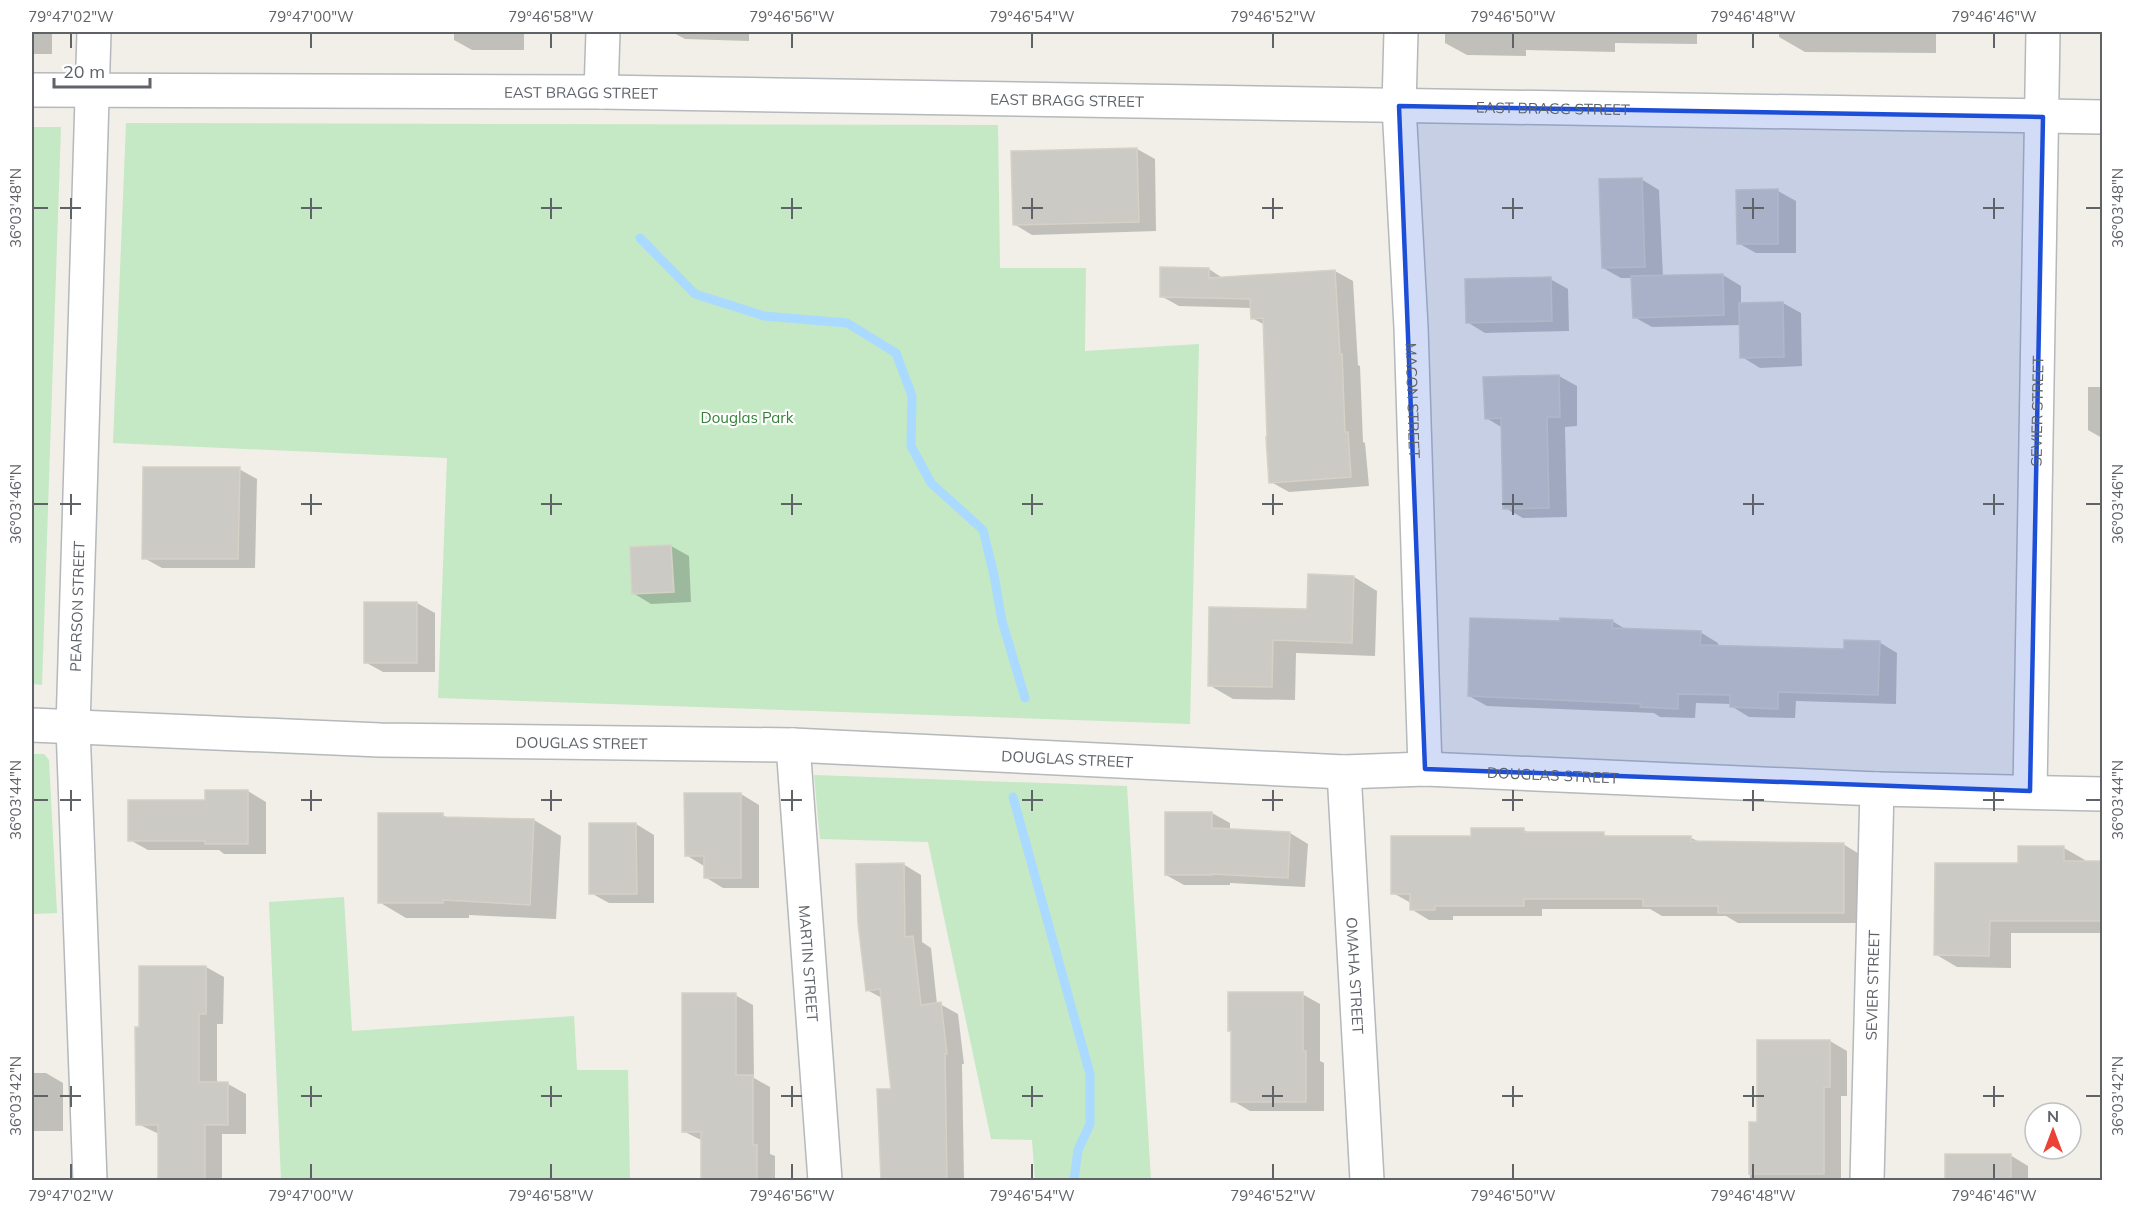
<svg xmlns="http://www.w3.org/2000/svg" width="2134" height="1212" viewBox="0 0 2134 1212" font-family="Mulish,sans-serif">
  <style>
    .green { fill: #c5e8c5 }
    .shadow { fill: #0003 }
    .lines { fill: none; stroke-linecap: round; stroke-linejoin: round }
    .stream { stroke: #aadaff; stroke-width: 9 }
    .building { fill: #cccac5; stroke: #d6d1c6; stroke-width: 1.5 }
    .minor-casing { stroke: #b5b8bc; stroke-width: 36 }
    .minor { stroke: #fff; stroke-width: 33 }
    .marked { fill: #1d4ed8; fill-opacity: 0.2; stroke: #1d4ed8; stroke-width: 4.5; stroke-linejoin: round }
    .ticks { fill: none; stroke: #5f6368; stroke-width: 2 }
    .labels { text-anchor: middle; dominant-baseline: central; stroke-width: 4.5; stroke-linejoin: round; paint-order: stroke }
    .street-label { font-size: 15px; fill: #5f6368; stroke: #fff }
    .park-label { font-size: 15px; fill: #348238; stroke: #fff }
    .neatline { fill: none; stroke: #5f6368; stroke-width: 2 }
    .ticks-label { font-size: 15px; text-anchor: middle; fill: #5f6368 }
  </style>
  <rect width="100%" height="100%" fill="#f1efe8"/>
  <g class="green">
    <polygon points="126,123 998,125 1000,268 1086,268 1085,351 1199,344 1190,724 438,698 447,458 113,443"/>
    <polygon points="32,127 61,127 42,685 32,684"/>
    <polygon points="32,754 44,754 49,760 57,913 32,914"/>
    <polygon points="814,775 1127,786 1151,1180 1035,1180 1032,1140 991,1139 928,842 820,839"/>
    <polygon points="344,897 352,1031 574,1016 577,1070 628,1070 630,1180 281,1180 269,902"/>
  </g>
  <g class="shadow">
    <rect x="32" y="32" width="20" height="22"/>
    <polygon points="454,32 524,32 524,50 472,50 454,40"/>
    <polygon points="672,32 749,32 749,41 685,39"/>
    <polygon points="1445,32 1697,32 1697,44 1615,43 1615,52 1526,50 1526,56 1467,55 1445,43"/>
    <polygon points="1779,32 1936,32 1936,53 1805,52 1779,37"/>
    <polygon points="1137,149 1155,159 1156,231 1032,235 1014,224"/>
    <polygon points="1641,179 1659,190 1663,277 1723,275 1741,286 1741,304 1783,303 1801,313 1802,366 1760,368 1742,357 1741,325 1652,327 1634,317 1633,278 1621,278 1603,268"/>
    <polygon points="1738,191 1778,191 1796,201 1796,253 1756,253 1738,243"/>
    <polygon points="1209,269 1224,279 1335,271 1353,281 1358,365 1360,366 1363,442 1365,443 1369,486 1289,492 1271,482 1265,325 1252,318 1252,308 1179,306 1161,296"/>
    <polygon points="1550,279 1568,289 1569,331 1485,333 1467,322"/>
    <polygon points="1559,376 1577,386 1577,426 1565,427 1567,517 1523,518 1505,508 1503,428 1486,418"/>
    <polygon points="2088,387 2102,387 2102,438 2088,430"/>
    <polygon points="239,469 257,479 255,568 162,568 144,558"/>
    <polygon points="671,546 689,556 691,602 651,604 633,593"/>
    <polygon points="1310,576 1354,577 1377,591 1375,656 1296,653 1295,700 1233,699 1209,685 1308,610"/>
    <polygon points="417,603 435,613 435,672 383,672 365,662"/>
    <polygon points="1612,621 1627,630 1700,632 1718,643 1718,647 1846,651 1879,642 1897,653 1896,704 1796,701 1795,718 1749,717 1731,706 1732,704 1696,703 1695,718 1660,717 1654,713 1487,706 1469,696 1562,622"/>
    <polygon points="248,791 266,802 266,854 224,854 219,850 148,850 130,840 206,802"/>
    <polygon points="741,794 759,805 759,888 723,888 705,877 704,866 686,855"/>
    <polygon points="1166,813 1212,813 1230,823 1230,830 1290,833 1308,844 1305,887 1230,883 1230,885 1184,885 1166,875"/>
    <polygon points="442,815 449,818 534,820 561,836 556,919 469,915 469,918 406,918 379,902"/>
    <polygon points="636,824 654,835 654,903 609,903 591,893"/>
    <polygon points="1473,830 1524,830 1531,834 1603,834 1610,838 1691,838 1700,842 1843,844 1861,855 1861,923 1738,923 1726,916 1662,916 1650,909 1542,909 1542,916 1453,916 1453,920 1429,920 1411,909 1411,903 1393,893 1473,838"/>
    <polygon points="2064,848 2085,860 2085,862 2102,862 2102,933 2011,933 2011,968 1957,967 1935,954 2019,865"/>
    <polygon points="903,864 921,875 922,942 931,948 937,1004 940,1004 958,1014 964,1064 962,1064 964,1180 882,1180 881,1145 893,1090 882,998 867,990"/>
    <polygon points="206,967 224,977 223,1024 217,1024 217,1084 228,1084 246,1094 246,1134 222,1134 222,1180 159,1180 159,1134 138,1124 140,1028"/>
    <polygon points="1302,994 1320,1004 1320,1061 1324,1063 1324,1111 1250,1111 1233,1101"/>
    <polygon points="735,995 753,1005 754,1078 770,1087 770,1154 775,1156 775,1180 703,1180 703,1141 683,1131"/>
    <polygon points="1830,1041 1847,1051 1847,1096 1841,1096 1841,1180 1750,1180 1750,1123 1758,1123"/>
    <polygon points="32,1073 46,1073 63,1083 63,1131 32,1131"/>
    <polygon points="1946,1155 2010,1155 2028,1166 2028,1180 1946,1180"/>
  </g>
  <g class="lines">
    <g class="stream">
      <polyline points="640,238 695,294 764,316 847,323 896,353 912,396 911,446 931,483 983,530 994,575 1002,621 1025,698"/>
      <polyline points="1013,797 1090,1074 1090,1124 1078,1150 1074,1180"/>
    </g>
  </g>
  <g class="building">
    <polygon points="1137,148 1139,222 1013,225 1011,151"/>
    <polygon points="1642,178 1645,267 1602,268 1599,179"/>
    <polygon points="1778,189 1778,244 1737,244 1736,190"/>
    <polygon points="1160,267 1209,268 1209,278 1335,270 1340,354 1342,354 1345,432 1348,432 1351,477 1269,483 1266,437 1267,437 1263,318 1251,319 1250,299 1160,297"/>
    <polygon points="1723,274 1724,315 1633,318 1631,276"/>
    <polygon points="1551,277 1552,321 1466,323 1465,279"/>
    <polygon points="1783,302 1784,357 1740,358 1739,303"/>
    <polygon points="1559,375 1560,417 1547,417 1549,508 1503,509 1501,418 1485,419 1483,377"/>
    <polygon points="143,467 240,467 238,559 142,559"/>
    <polygon points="671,545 674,592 632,594 630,547"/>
    <polygon points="1308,574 1354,576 1352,643 1273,640 1272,687 1208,686 1209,607 1307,609"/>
    <rect x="364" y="602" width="53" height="61"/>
    <polygon points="1470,618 1560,621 1560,618 1613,620 1612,628 1701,631 1700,645 1844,649 1844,640 1880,641 1878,695 1778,692 1778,709 1730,707 1730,695 1678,694 1678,709 1640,707 1641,704 1468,696"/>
    <polygon points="205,790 248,790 248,844 205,844 205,841 128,841 128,800 205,800"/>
    <polygon points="684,793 741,793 741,878 704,878 704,856 685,856"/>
    <polygon points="1165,812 1212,812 1212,828 1290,832 1288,878 1212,874 1212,875 1165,875"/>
    <polygon points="378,813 443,813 443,817 534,819 530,905 443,900 443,903 378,903"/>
    <polygon points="589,823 636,823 637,894 589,894"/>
    <polygon points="1471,828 1524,828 1524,832 1604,832 1604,836 1691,836 1691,841 1844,843 1844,913 1718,913 1718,906 1643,906 1643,899 1524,899 1524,906 1435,906 1435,910 1410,910 1410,894 1391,894 1391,836 1471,836"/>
    <polygon points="2018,846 2064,846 2064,861 2103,861 2103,921 1990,921 1989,956 1934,955 1935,863 2018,863"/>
    <polygon points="904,863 905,937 913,936 921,1005 941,1002 947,1054 945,1054 947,1180 881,1180 877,1089 891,1089 880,989 866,991 858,923 856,864"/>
    <polygon points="139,966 206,966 206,1014 199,1014 199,1082 228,1082 228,1125 205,1125 205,1180 158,1180 158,1125 136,1125 135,1027 139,1027"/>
    <polygon points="1228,992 1303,992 1303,1051 1306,1051 1306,1102 1231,1102 1231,1031 1228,1031"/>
    <polygon points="682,993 736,993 736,1075 753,1075 753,1145 757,1145 757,1180 701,1180 701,1132 682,1132"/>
    <polygon points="1757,1040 1830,1040 1830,1087 1824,1087 1824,1174 1749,1174 1749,1122 1757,1122"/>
    <rect x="1945" y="1154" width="66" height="26"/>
  </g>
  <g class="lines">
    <defs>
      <g id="minor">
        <path id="s1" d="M1401 32 1399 106 1411 327 1425 769"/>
        <path id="s2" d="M32 90 601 92 2102 117"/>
        <polyline points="601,92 603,32"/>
        <path id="s3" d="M32 725 380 740 793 745 1344 772 1425 769 1877 789 2102 794"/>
        <path id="s4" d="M793 745 825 1180"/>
        <path id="s5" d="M1344 772 1367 1180"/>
        <path id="s6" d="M2030 791 2043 32"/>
        <path id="s7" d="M90 1180 73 727 94 32"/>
        <path id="s8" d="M1867 1180 1877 789"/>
      </g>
    </defs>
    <use href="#minor" class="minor-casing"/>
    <use href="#minor" class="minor"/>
  </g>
  <path class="marked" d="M1399 106 2043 117 2030 791 1425 769Z"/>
  <path class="ticks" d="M71 33V48M311 33V48M551 33V48M792 33V48M1032 33V48M1273 33V48M1513 33V48M1753 33V48M1994 33V48M71 198V219M311 198V219M551 198V219M792 198V219M1032 198V219M1273 198V219M1513 198V219M1753 198V219M1994 198V219M33 208H48M60 208H81M301 208H322M541 208H562M781 208H802M1022 208H1043M1262 208H1283M1502 208H1523M1743 208H1764M1983 208H2004M2086 208H2101M71 494V515M311 494V515M551 494V515M792 494V515M1032 494V515M1273 494V515M1513 494V515M1753 494V515M1994 494V515M33 504H48M60 504H81M301 504H322M541 504H562M781 504H802M1022 504H1043M1262 504H1283M1502 504H1523M1743 504H1764M1983 504H2004M2086 504H2101M71 790V811M311 790V811M551 790V811M792 790V811M1032 790V811M1273 790V811M1513 790V811M1753 790V811M1994 790V811M33 800H48M60 800H81M301 800H322M541 800H562M781 800H802M1022 800H1043M1262 800H1283M1502 800H1523M1743 800H1764M1983 800H2004M2086 800H2101M71 1086V1107M311 1086V1107M551 1086V1107M792 1086V1107M1032 1086V1107M1273 1086V1107M1513 1086V1107M1753 1086V1107M1994 1086V1107M33 1096H48M60 1096H81M301 1096H322M541 1096H562M781 1096H802M1022 1096H1043M1262 1096H1283M1502 1096H1523M1743 1096H1764M1983 1096H2004M2086 1096H2101M71 1164V1179M311 1164V1179M551 1164V1179M792 1164V1179M1032 1164V1179M1273 1164V1179M1513 1164V1179M1753 1164V1179M1994 1164V1179"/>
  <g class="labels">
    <g class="street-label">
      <text stroke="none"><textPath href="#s2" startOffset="549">EAST BRAGG STREET</textPath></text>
      <text stroke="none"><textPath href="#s2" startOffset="1035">EAST BRAGG STREET</textPath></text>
      <text stroke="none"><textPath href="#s2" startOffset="1521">EAST BRAGG STREET</textPath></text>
      <text stroke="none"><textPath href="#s1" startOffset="369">MACON STREET</textPath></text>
      <text stroke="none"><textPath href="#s6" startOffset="380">SEVIER STREET</textPath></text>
      <text stroke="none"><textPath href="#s7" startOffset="574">PEARSON STREET</textPath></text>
      <text stroke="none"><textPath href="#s3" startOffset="550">DOUGLAS STREET</textPath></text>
      <text stroke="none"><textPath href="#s3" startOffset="1036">DOUGLAS STREET</textPath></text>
      <text stroke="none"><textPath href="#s3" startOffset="1522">DOUGLAS STREET</textPath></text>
      <text stroke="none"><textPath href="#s4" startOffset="219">MARTIN STREET</textPath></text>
      <text stroke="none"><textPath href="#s5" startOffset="204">OMAHA STREET</textPath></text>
      <text stroke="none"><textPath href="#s8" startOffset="195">SEVIER STREET</textPath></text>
    </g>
    <g class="park-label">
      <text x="747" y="417">Douglas Park</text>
    </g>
  </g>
  <rect width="2134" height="1212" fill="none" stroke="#ffffff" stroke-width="66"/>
  <g transform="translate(2053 1131)"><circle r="28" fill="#ffffff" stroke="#bfc1c3" stroke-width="1.5"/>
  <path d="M0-4.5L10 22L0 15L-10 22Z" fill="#ea4335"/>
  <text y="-9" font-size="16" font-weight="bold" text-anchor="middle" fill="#5f6368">N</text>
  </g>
  <path d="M54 78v9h96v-9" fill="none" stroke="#5f6368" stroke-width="3"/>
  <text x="63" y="78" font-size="18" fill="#5f6368" stroke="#ffffff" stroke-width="4.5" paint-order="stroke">20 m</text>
  <rect x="33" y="33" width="2068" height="1146" class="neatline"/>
  <g class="ticks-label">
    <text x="71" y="22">79°47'02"W</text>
    <text x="311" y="22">79°47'00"W</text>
    <text x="551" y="22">79°46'58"W</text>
    <text x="792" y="22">79°46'56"W</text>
    <text x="1032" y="22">79°46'54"W</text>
    <text x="1273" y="22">79°46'52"W</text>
    <text x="1513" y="22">79°46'50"W</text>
    <text x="1753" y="22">79°46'48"W</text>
    <text x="1994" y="22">79°46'46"W</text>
    <text transform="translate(16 208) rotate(-90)" y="5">36°03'48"N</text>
    <text transform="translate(2118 208) rotate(-90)" y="5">36°03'48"N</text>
    <text transform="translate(16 504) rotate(-90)" y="5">36°03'46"N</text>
    <text transform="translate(2118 504) rotate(-90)" y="5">36°03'46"N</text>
    <text transform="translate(16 800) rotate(-90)" y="5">36°03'44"N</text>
    <text transform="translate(2118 800) rotate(-90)" y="5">36°03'44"N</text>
    <text transform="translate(16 1096) rotate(-90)" y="5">36°03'42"N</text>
    <text transform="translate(2118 1096) rotate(-90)" y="5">36°03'42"N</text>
    <text x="71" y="1201">79°47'02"W</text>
    <text x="311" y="1201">79°47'00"W</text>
    <text x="551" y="1201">79°46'58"W</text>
    <text x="792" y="1201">79°46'56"W</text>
    <text x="1032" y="1201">79°46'54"W</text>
    <text x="1273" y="1201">79°46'52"W</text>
    <text x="1513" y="1201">79°46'50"W</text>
    <text x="1753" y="1201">79°46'48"W</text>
    <text x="1994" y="1201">79°46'46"W</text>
  </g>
</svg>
